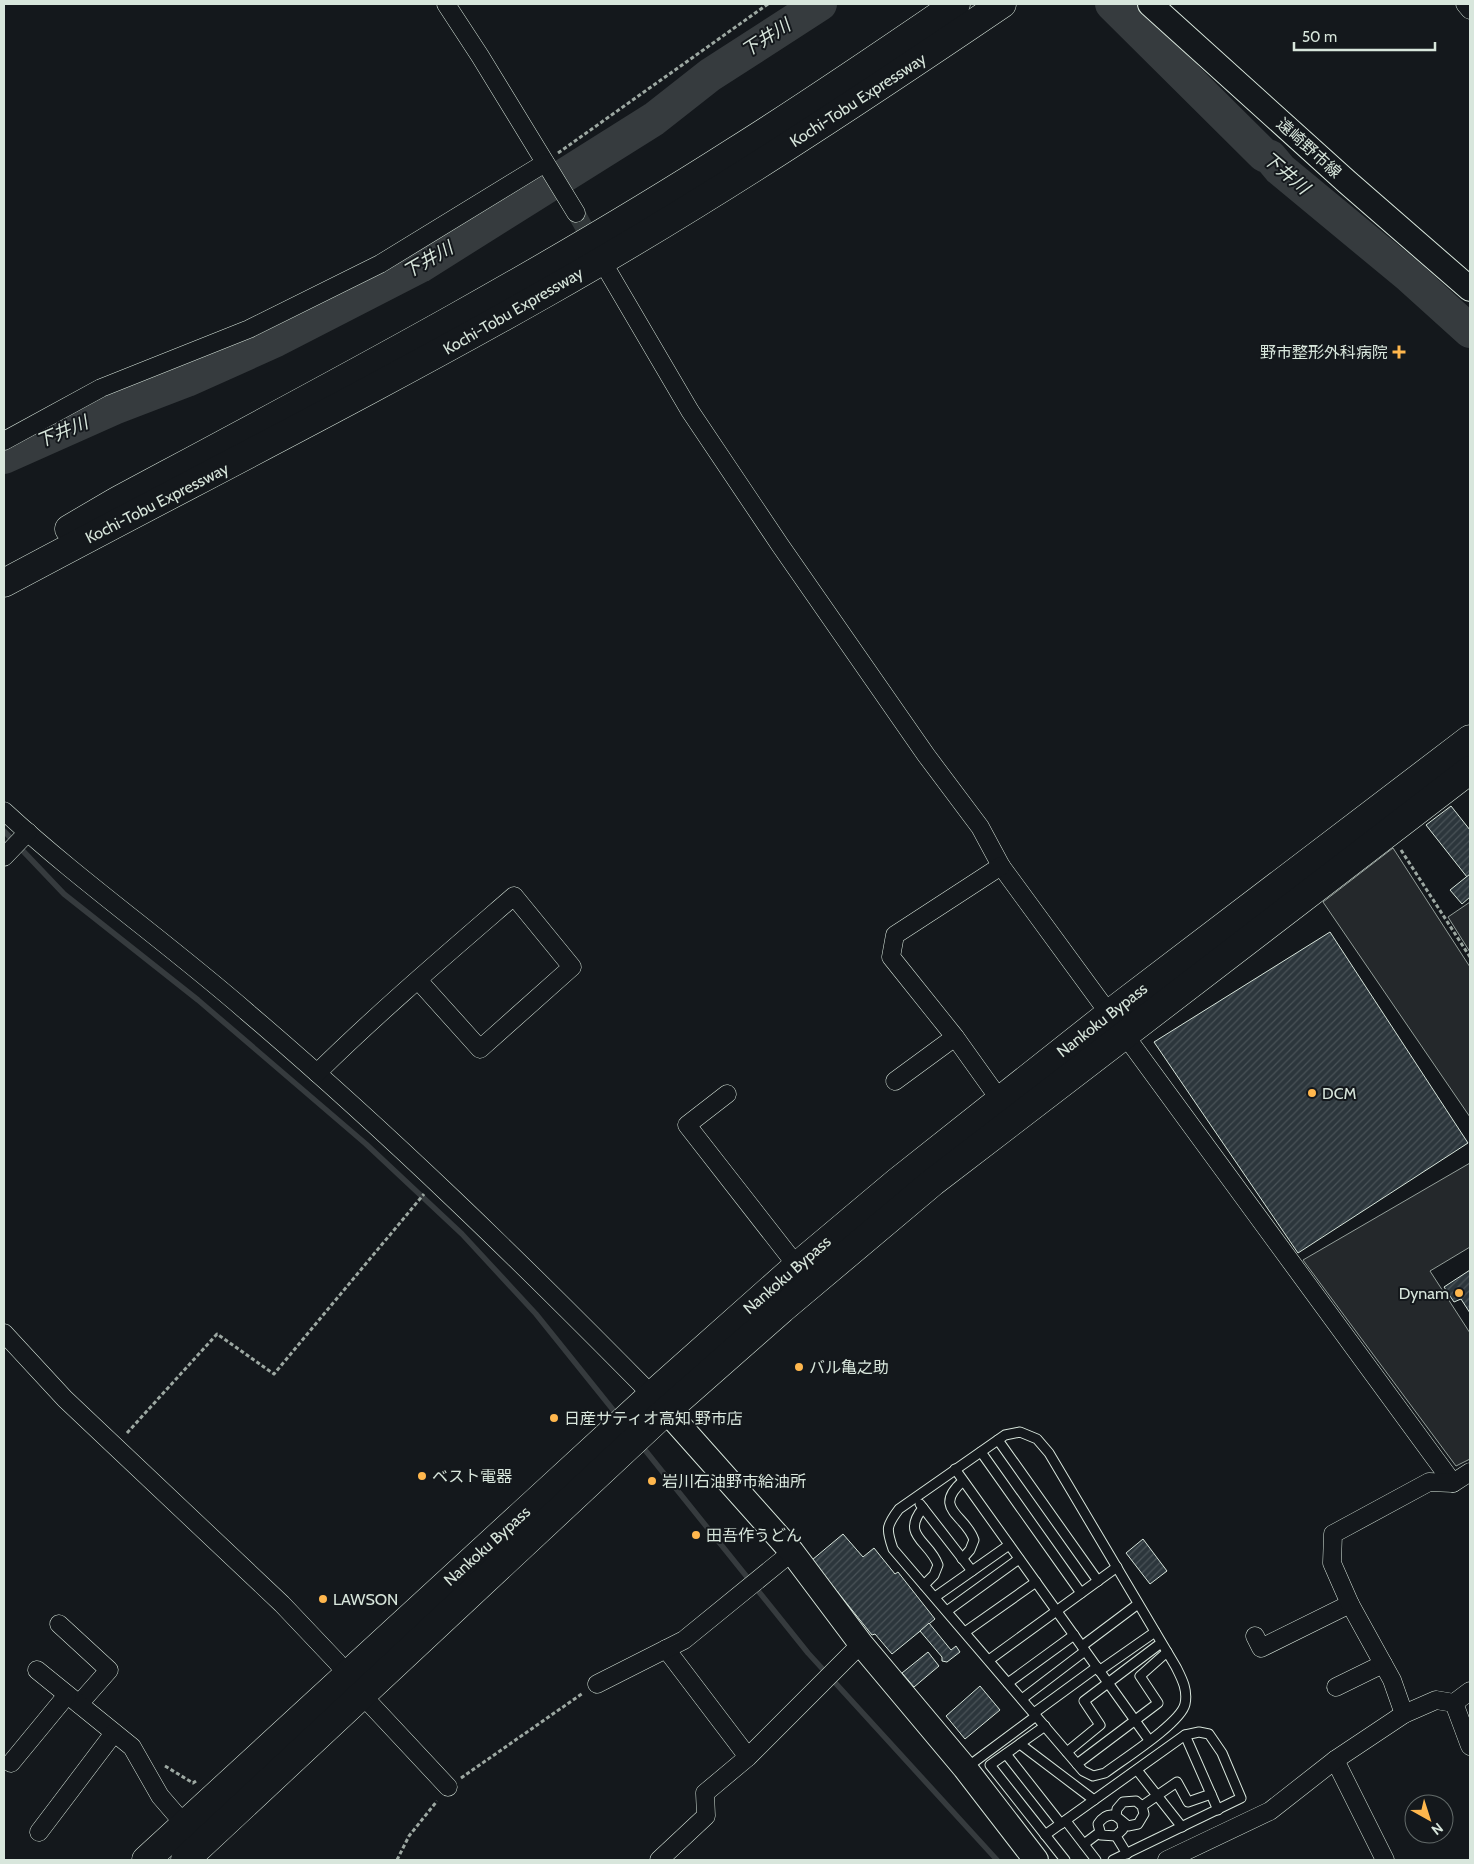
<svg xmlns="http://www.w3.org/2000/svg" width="1474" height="1864" viewBox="0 0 1474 1864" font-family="Cabin,'Noto Sans JP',sans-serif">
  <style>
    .parking { fill: #24282b; stroke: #939e99 }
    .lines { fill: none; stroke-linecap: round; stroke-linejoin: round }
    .stream { stroke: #363b3e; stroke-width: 5.5 }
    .river { stroke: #363b3e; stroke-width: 34 }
    .building { fill: url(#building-hatch); stroke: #d8e6dc }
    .street-tunnel { stroke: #313739; stroke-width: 18; stroke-dasharray: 18 9; stroke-linecap: butt }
    .lane-casing { stroke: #d8e6dc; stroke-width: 11 }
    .street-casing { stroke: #d8e6dc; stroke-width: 19 }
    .secondary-casing { stroke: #d8e6dc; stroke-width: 26 }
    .highway-casing { stroke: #d8e6dc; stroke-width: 29 }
    .path { stroke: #9da8a2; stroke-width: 3; stroke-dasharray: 4 2.5; stroke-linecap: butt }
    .lane { stroke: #14181c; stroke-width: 9 }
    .street { stroke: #14181c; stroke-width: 18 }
    .secondary { stroke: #14181c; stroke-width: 24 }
    .highway { stroke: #14181c; stroke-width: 28 }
    .poi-dot { fill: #ffb74d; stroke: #14181c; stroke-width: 2 }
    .labels { text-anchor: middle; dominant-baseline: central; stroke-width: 4; stroke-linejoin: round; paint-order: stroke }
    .street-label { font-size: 16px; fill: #d8e6dc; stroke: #14181c }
    .poi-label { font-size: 16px; fill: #d8e6dc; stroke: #14181c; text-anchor: start }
    .water-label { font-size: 18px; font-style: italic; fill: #d8e6dc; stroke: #14181c }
  </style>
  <defs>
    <pattern id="building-hatch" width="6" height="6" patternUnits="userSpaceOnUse" patternTransform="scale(1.25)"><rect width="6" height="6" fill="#2c363c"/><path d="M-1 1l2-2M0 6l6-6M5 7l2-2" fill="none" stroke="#4a5358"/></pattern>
  </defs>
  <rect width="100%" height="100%" fill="#14181c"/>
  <g class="parking">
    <polygon points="1393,848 1470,967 1470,1117 1323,902"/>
    <polygon points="1470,902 1470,952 1448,917"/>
    <polygon points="1470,1163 1470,1247 1430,1271 1470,1333 1470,1459 1456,1466 1303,1260"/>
  </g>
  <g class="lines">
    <g class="stream">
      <polyline points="4,831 64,894 198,1000 366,1144 462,1234 536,1314 618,1416"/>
      <polyline points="641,1445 808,1653 997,1860"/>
    </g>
    <g class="river">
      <polyline points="1112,4 1264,155 1270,157 1280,169 1408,275 1470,331"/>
      <polyline points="4,457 114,408 187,380 276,340 420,266 654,119 710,75 820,4"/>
    </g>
  </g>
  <g class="building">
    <polygon points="1451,806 1470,830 1470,874 1467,877 1426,825"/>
    <polygon points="1470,874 1470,897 1462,904 1450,890"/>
    <polygon points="1330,932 1468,1143 1298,1253 1154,1042"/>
    <polygon points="1470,1270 1470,1313 1461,1299 1454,1302 1444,1287"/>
    <polygon points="843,1534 863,1557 874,1548 895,1574 898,1572 935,1619 892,1654 875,1634 872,1635 812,1560"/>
    <polygon points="1143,1539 1167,1571 1150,1584 1126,1553"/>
    <polygon points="929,1623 951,1650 956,1646 960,1652 947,1662 942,1661 942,1657 920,1631"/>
    <polygon points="928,1652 939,1666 914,1687 902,1673"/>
    <polygon points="980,1686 1000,1710 965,1739 946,1716"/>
  </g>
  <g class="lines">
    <polyline class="street-tunnel" points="576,213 595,247"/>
    <defs>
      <g id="lane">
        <path d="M1020 1432 1037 1439 1049 1453 1176 1667C1182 1679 1188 1690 1185 1704 1181 1723 1122 1760 1105 1773L1093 1776 1083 1771 893 1549C886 1529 886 1526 899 1509L1005 1435Z"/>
        <polyline points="998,1440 1098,1581"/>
        <polyline points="981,1452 1081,1593"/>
        <polyline points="955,1469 1149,1740"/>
        <polyline points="920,1504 972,1571"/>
        <path d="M923 1508C900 1536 930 1541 938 1565L934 1575 924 1585"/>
        <path d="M962 1559 970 1550 974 1540C966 1515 931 1509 963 1481"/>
        <polyline points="935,1597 1009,1545"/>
        <polyline points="947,1611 1019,1559"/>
        <polyline points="965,1632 1036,1582"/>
        <polyline points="1082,1646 1138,1604"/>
        <polyline points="989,1660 1117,1567"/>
        <polyline points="1099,1671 1155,1632"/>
        <polyline points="1008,1683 1074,1635"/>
        <polyline points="1022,1699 1085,1651"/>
        <polyline points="1034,1713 1097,1667"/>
        <polyline points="1045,1726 990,1765 1065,1860"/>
        <polyline points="1185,1735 1218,1810"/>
        <polyline points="1020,1744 1094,1800"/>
        <polyline points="1067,1752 1100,1725 1084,1701 1161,1643"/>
        <polyline points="1006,1754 1061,1824"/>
        <polyline points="1077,1764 1158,1703 1140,1676 1167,1652"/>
        <polyline points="966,1768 1036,1716"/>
        <polyline points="1137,1770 1182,1827"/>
        <polyline points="1142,1806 1136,1801 1123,1802 1117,1809 1116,1816 1128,1826 1138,1824 1144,1814 1142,1806 1177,1782 1188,1802 1211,1794"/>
        <path d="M1116 1816C1108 1813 1102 1818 1098 1824L1101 1835 1116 1836"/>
        <polyline points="1066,1821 1096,1860"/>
        <polyline points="1122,1823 1123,1829 1116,1836 1127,1854"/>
        <polyline points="1045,1835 1185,1735 1199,1732 1209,1734 1222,1753 1241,1798 1113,1860"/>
        <polyline points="1084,1844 1100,1832"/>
      </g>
      <g id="street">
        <polyline points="446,4 480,56 576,213"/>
        <polyline points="1465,4 1470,10"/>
        <polyline points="609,273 690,411 780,545 926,755 980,827 1001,866 1453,1483 1470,1472"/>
        <polyline points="4,441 101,388 249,329 380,264 545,163"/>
        <path d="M4 811C81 882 168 943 247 1012 389 1133 521 1262 652 1395"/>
        <polyline points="4,857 28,832"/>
        <path d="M317 1073C380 1011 447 954 514 896L572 967 480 1049 418 980"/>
        <polyline points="895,1081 955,1037"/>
        <polyline points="727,1094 687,1125 797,1266"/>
        <polyline points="1000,1100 955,1037 891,957 895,935 1001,866"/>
        <polyline points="4,1333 65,1399 282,1604 337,1662 363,1696 448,1787"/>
        <polyline points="59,1624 109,1670 79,1704"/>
        <polyline points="1255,1636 1261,1648 1350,1604"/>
        <polyline points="666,1649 748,1757 861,1644"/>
        <polyline points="37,1670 132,1747 160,1796 185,1825"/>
        <polyline points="597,1684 684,1640 792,1552"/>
        <polyline points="1336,1687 1383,1664"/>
        <polyline points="1454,1703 1470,1746"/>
        <polyline points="1404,1714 1392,1680 1350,1604 1332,1563 1333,1534 1429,1482 1453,1483"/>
        <polyline points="1335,1760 1385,1860"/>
        <polyline points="11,1763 67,1695"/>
        <polyline points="39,1832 114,1733"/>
        <polyline points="659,1860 706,1816 705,1793 748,1757"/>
        <polyline points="1167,1860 1270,1811 1335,1760 1404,1714 1436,1700 1454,1703 1470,1691"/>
      </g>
      <g id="secondary">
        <polyline points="1150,4 1347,182 1470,289"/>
        <polyline points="655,1398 792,1552 861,1644 965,1768 1036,1860"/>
      </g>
      <g id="highway">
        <path d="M69 529 115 502C324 390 535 279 735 151 810 104 883 54 956 4"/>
        <path d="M4 583C185 486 368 394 546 293 703 204 853 105 1002 4"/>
        <polyline points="146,1860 652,1395 797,1266 897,1182 1109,1014 1470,739"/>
        <polyline points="185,1860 665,1412 782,1309 933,1182 1470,770"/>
      </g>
    </defs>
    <use href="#lane" class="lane-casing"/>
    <use href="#street" class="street-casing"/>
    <use href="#secondary" class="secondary-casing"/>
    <use href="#highway" class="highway-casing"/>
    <g class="path">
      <polyline points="558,153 768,4"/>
      <polyline points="1401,850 1470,957"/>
      <polyline points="127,1433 217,1334 274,1374 424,1194"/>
      <polyline points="165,1766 193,1783 196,1781"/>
      <polyline points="461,1778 583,1693"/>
      <polyline points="397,1860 409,1836 437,1801"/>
    </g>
    <use href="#lane" class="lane"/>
    <use href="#street" class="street"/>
    <use href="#secondary" class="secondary"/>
    <use href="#highway" class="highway"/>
  </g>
  <g class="poi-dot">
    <path d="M1396.5 344.5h5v5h5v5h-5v5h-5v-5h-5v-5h5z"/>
    <circle cx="1312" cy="1093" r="5"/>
    <circle cx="1459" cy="1293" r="5"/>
    <circle cx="799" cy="1367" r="5"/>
    <circle cx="554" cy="1418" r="5"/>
    <circle cx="422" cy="1476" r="5"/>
    <circle cx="652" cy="1481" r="5"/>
    <circle cx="696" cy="1535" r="5"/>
    <circle cx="323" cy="1599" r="5"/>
  </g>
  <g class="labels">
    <g class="street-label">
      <text transform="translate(858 100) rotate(-33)">Kochi-Tobu Expressway</text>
      <text transform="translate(1309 148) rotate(42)">遠崎野市線</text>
      <text transform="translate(513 311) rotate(-30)">Kochi-Tobu Expressway</text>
      <text transform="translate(157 503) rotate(-27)">Kochi-Tobu Expressway</text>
      <text transform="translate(1102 1020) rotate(-38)">Nankoku Bypass</text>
      <text transform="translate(787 1275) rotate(-41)">Nankoku Bypass</text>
      <text transform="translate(487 1546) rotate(-42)">Nankoku Bypass</text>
    </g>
    <g class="poi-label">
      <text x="1388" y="352" text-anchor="end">野市整形外科病院</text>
      <text x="1322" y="1093">DCM</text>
      <text x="1449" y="1293" text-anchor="end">Dynam</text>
      <text x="809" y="1367">バル亀之助</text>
      <text x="564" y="1418">日産サティオ高知 野市店</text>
      <text x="432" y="1476">ベスト電器</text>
      <text x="662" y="1481">岩川石油野市給油所</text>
      <text x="706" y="1535">田吾作うどん</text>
      <text x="333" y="1599">LAWSON</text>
    </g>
    <g class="water-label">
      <text transform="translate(766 38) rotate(-33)">下井川</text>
      <text transform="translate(1286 173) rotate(40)">下井川</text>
      <text transform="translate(428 260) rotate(-30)">下井川</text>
      <text transform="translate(62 432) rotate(-23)">下井川</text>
    </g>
  </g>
  <rect width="1474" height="1864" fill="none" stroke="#d8e6dc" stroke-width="10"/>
  <g transform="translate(1429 1819) rotate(141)"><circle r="24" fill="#14181c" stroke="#626a69"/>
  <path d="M0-4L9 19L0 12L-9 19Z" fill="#ffb74d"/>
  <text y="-8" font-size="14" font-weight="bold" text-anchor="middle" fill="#d8e6dc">N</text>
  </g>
  <path d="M1294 42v8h141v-8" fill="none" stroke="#d8e6dc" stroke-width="2.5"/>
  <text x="1302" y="42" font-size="15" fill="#d8e6dc" stroke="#14181c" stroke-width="4" paint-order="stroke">50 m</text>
</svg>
